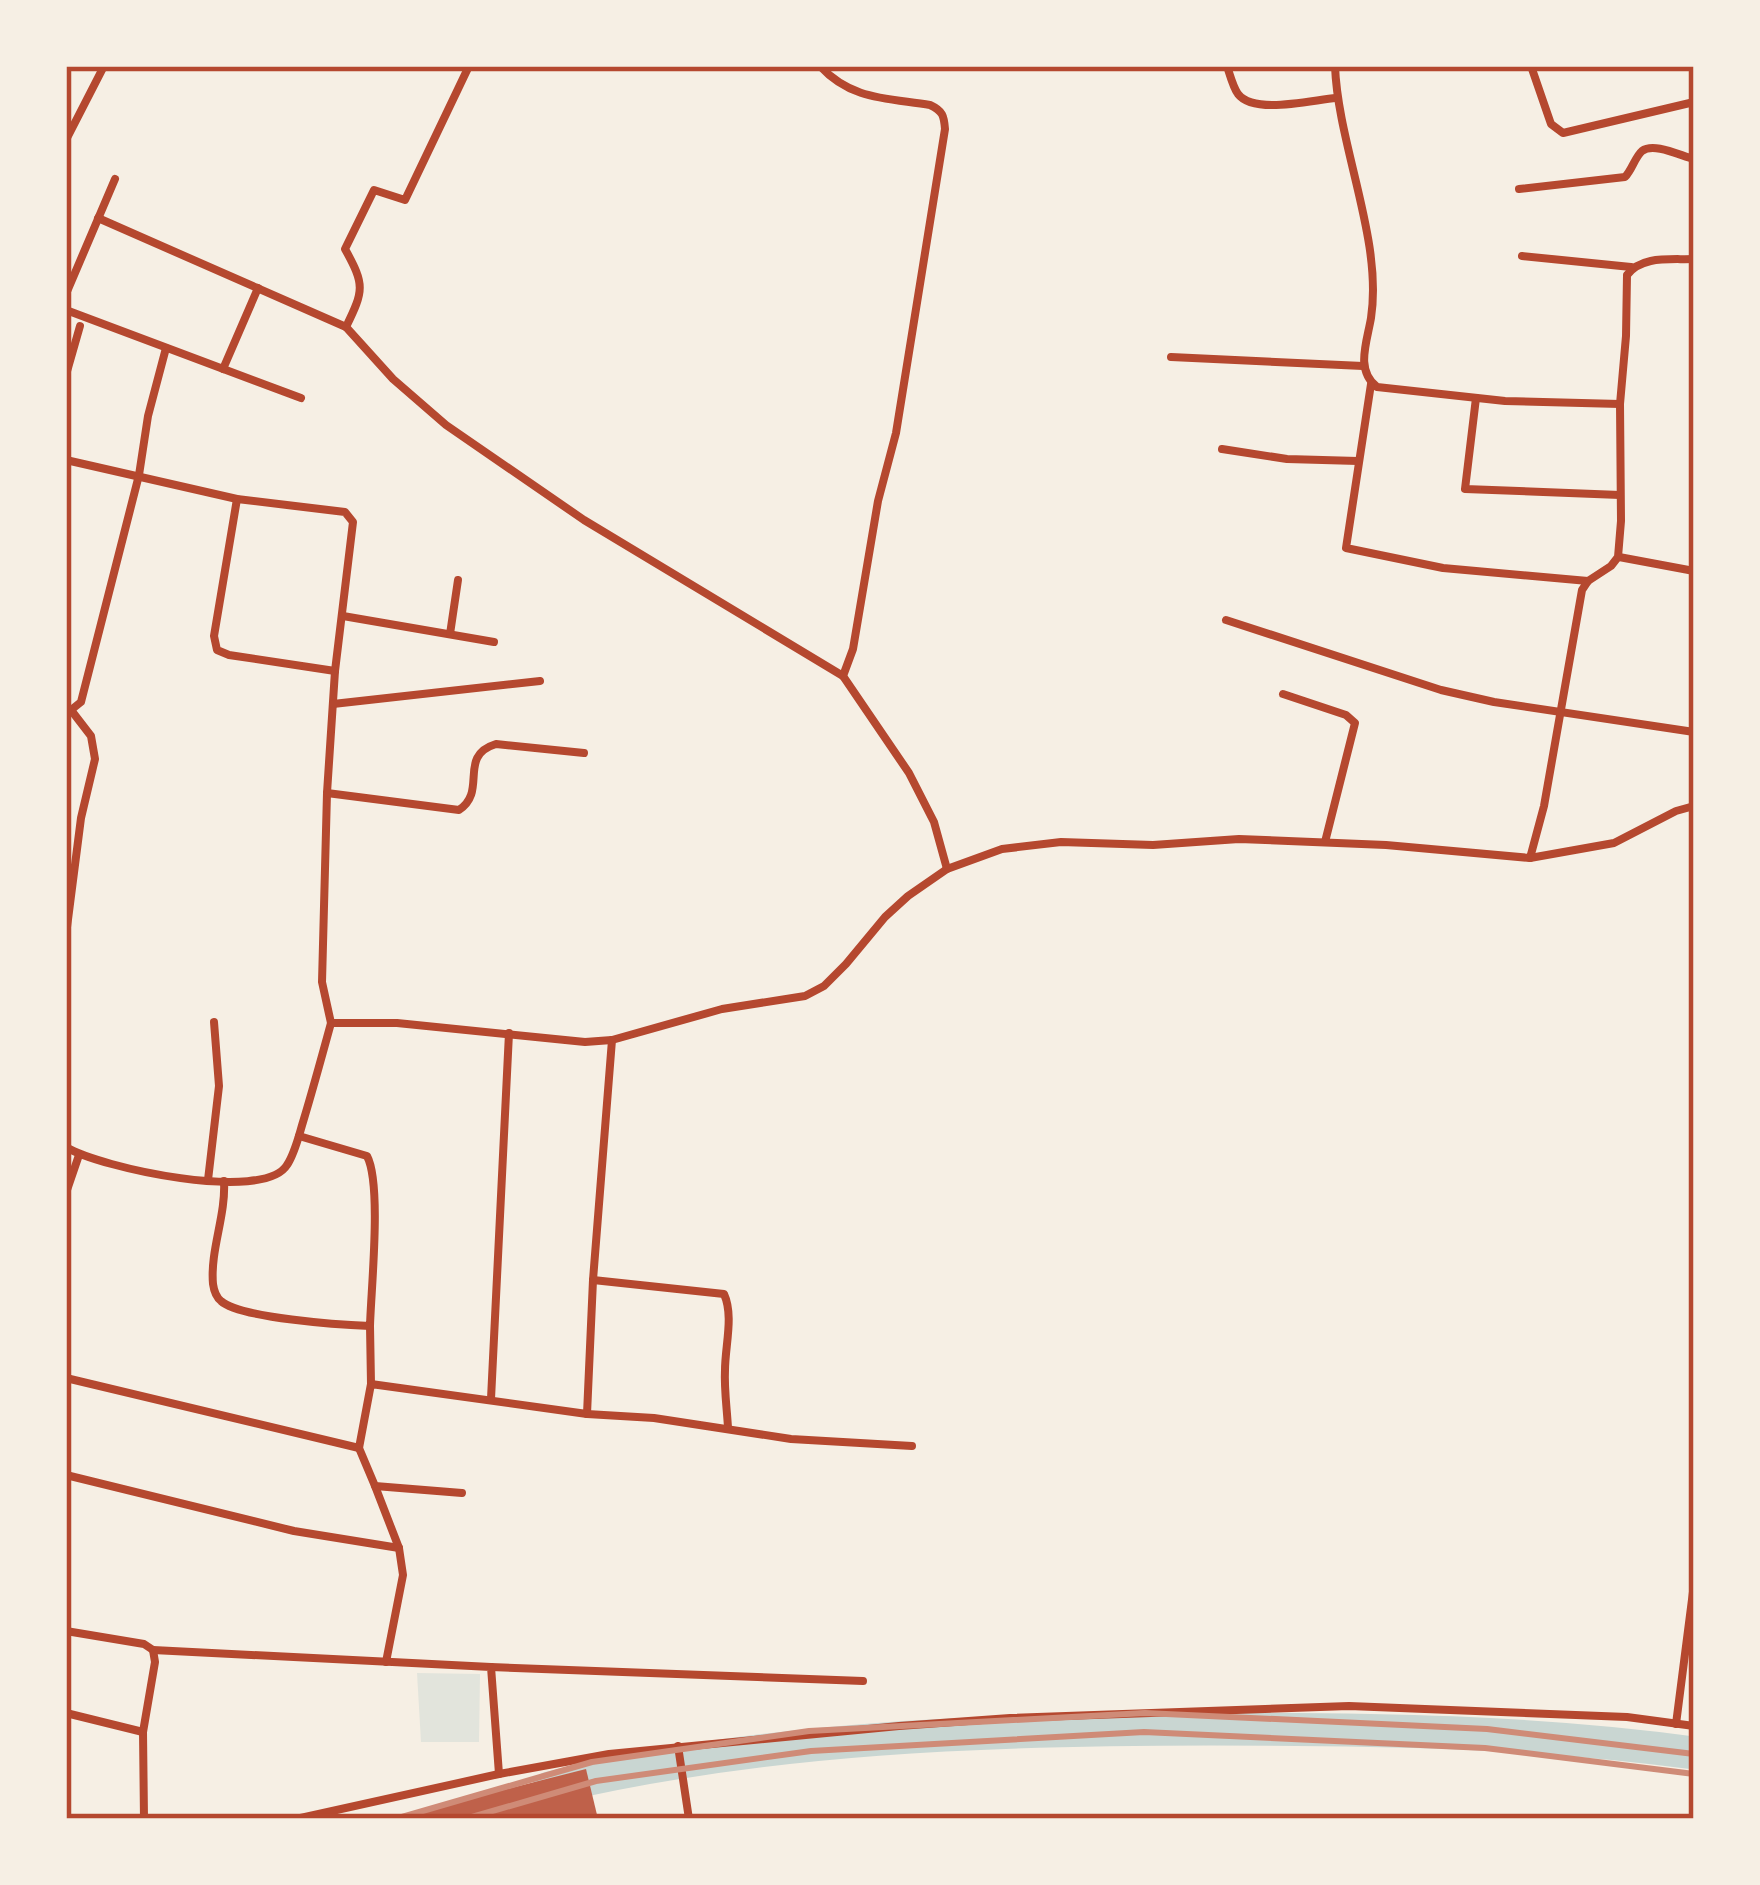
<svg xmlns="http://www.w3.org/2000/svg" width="1760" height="1885" viewBox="0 0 1760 1885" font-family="'Fira Sans',sans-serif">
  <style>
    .green { fill: #e2e4dc }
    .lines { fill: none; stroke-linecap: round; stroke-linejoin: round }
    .river { stroke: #c9d6d2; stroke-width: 33 }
    .building { fill: #bf614a }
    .minor { stroke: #b5482f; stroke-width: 8 }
    .rail { stroke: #cf8b77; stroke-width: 6 }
    .neatline { fill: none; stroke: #b5482f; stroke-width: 4.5 }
  </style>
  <rect width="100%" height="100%" fill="#f6efe4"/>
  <polygon class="green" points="417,1673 480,1674 479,1742 421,1742"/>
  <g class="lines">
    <path class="river" d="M549 1788C764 1737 991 1729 1211 1729 1372 1729 1534 1731 1694 1753"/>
  </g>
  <polygon class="building" points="586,1769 598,1819 397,1819 396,1817"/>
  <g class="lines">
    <g class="minor">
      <path d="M820 66C851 100 887 98 930 105 943 111 944 116 945 129L896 433 878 501 853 649 843 676 909 773 934 822 947 869"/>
      <path d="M1227 66C1230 75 1233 87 1238 94 1254 115 1312 100 1336 98"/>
      <path d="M1335 66C1338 146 1383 240 1371 318 1367 342 1355 370 1377 387L1505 401 1620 404"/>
      <polyline points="1531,66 1551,124 1563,133 1694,102"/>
      <polyline points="1692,66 1694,69"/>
      <polyline points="66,140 104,66"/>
      <path d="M1519 189 1625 177C1632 170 1635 157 1642 151 1654 142 1681 156 1694 159"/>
      <path d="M98 218 346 327C364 290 365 285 345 249L374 190 405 200 469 66"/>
      <polyline points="1522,256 1631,267"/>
      <polyline points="66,294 115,179"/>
      <polyline points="66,310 301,398"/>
      <polyline points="346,327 393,379 446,425 584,520 843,676"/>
      <polyline points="1171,357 1363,366"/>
      <polyline points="223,369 258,288"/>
      <polyline points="66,375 80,326"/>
      <polyline points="1371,384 1346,548 1443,568 1588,581"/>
      <polyline points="1476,398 1465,489 1620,495"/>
      <polyline points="1222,449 1287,459 1358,461"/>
      <polyline points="66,460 237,499 345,512 353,522 335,671 327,793 322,982 331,1023"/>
      <polyline points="237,499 214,636 217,650 229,655 335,671"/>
      <polyline points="1619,557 1694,571"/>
      <polyline points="343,616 494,642"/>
      <polyline points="1226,620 1441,690 1494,702 1694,732"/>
      <polyline points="450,634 458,580"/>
      <polyline points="1283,694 1346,715 1355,723 1325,842"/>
      <polyline points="333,704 540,681"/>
      <polyline points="66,710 71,710 81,702 139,475 148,416 166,348"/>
      <path d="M327 793 459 810C488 791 457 756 496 744L584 753"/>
      <path d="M1530 858 1544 806 1582 590 1588 581 1611 566 1618 557 1621 521 1620 404 1626 336 1627 275C1642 255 1671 260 1694 259"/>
      <polyline points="66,935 81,818 95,759 91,736 71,710"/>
      <path d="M66 1147C100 1168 264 1203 287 1165 295 1153 299 1135 303 1122 313 1089 322 1056 331 1023H397L585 1042 612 1040 722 1009 805 996 824 986 846 964 885 917 908 896 947 869 1002 849 1061 842 1153 845 1239 839 1386 845 1530 858 1614 843 1676 811 1694 806"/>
      <polyline points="208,1180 219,1086 214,1022"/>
      <path d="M224 1181C226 1216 210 1250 213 1284 214 1291 216 1297 221 1301 239 1318 342 1325 370 1326 371 1289 382 1184 367 1156L299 1136"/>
      <polyline points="66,1193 79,1155"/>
      <path d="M593 1280 724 1294C734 1316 725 1346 725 1370 724 1389 727 1409 728 1428"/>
      <polyline points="370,1326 371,1384"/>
      <polyline points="66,1378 359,1448"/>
      <polyline points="491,1399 509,1033"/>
      <polyline points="587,1414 593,1280 612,1040"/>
      <polyline points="66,1475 294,1531 399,1548"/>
      <polyline points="375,1486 399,1548 403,1575 386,1662"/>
      <polyline points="462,1493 375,1486 359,1448 371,1384 587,1414 654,1418 791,1439 912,1446"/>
      <polyline points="66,1631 144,1644 153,1650 155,1662 143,1732 144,1819"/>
      <polyline points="153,1650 491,1667 499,1774"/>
      <polyline points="491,1667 863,1681"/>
      <polyline points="66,1713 143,1732"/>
      <polyline points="1676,1724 1694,1584"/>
      <polyline points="678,1746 689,1819"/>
      <polyline points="296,1819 499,1774 609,1754 899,1726 1010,1718 1349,1706 1627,1717 1694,1726"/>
    </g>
    <g class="rail">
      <polyline points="395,1819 592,1762 809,1731 1145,1713 1487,1729 1694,1754"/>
      <polyline points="465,1819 596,1781 811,1751 1144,1732 1485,1748 1694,1774"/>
    </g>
  </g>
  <rect width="1760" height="1885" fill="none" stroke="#f6efe4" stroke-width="138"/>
  <rect x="69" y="69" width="1622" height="1747" class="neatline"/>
</svg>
